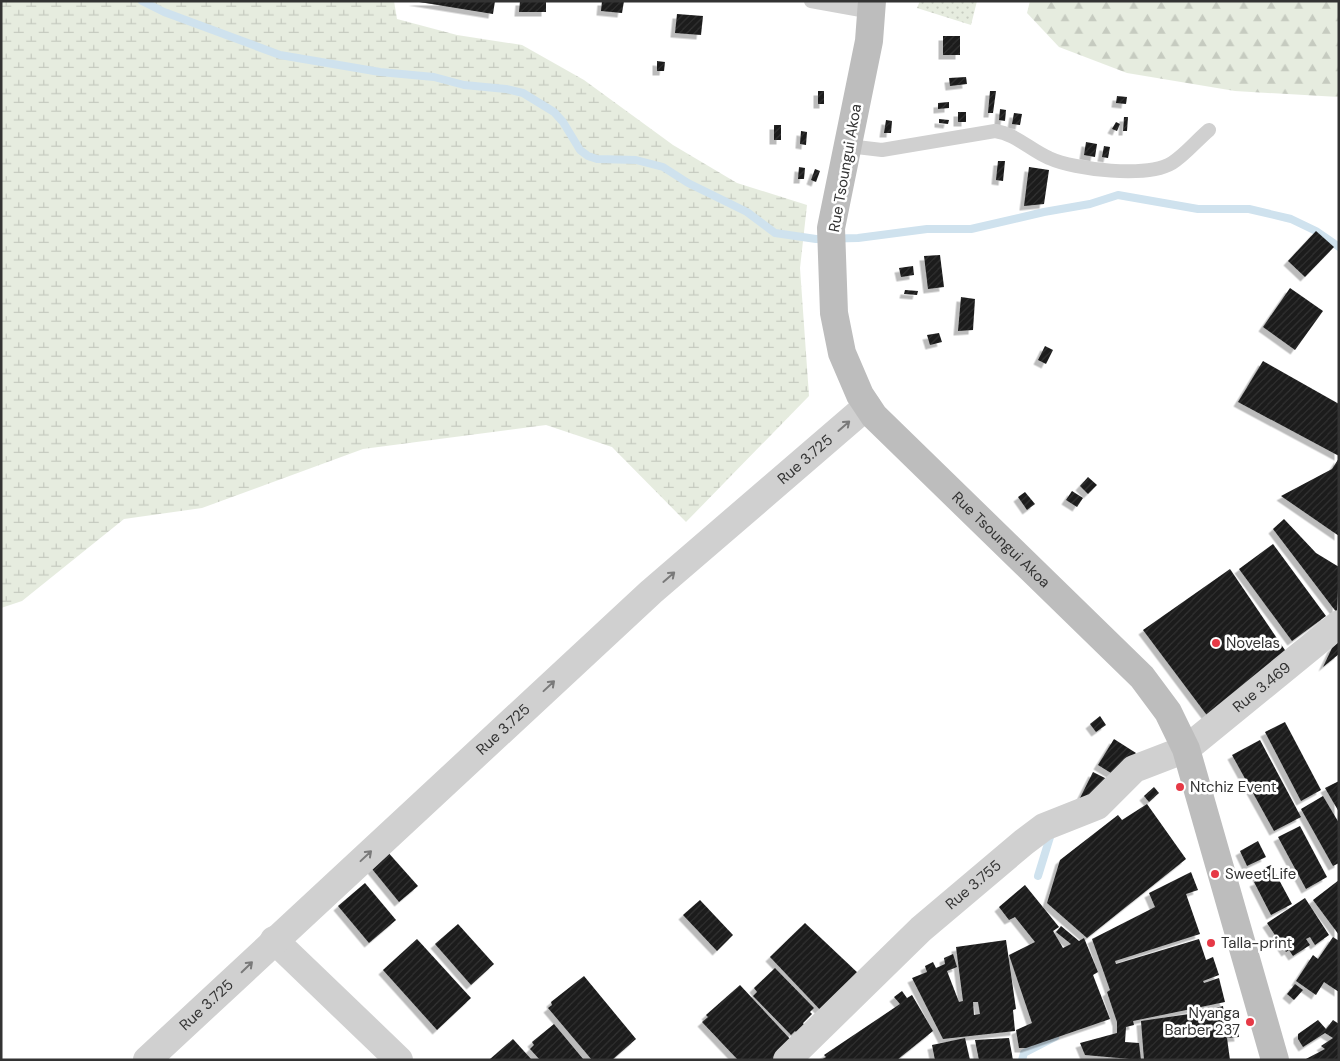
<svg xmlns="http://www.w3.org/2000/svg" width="1340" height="1061" viewBox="0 0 1340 1061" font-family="'DM Sans',sans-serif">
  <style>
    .green { fill: url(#green-dots) }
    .forest { fill: url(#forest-firs) }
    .wetland { fill: url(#wetland-marsh) }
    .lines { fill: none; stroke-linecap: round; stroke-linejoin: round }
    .stream { stroke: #cfe2ee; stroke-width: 8 }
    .building { fill: url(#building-hatch); fill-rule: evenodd; filter: url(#shadow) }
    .service { stroke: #d0d0d0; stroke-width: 14 }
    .minor { stroke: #d0d0d0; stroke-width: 28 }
    .tertiary { stroke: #d0d0d0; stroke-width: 28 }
    .secondary { stroke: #bdbdbd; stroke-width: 28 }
    .oneway { stroke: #7a7a7a }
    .poi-dot { fill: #e63946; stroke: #fff; stroke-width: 2 }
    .labels { text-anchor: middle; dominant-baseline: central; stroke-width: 5; stroke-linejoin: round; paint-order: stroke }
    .street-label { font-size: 15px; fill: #333; stroke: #fff }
    .poi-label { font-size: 15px; fill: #333; stroke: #fff; text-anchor: start }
  </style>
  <defs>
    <pattern id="green-dots" width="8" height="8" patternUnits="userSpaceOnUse" patternTransform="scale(1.25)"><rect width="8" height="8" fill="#e6ecdf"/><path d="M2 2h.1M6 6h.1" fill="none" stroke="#c6cbc0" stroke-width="1.8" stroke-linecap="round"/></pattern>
    <pattern id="forest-firs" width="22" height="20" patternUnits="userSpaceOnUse" patternTransform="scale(1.25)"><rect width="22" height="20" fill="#e6ecdf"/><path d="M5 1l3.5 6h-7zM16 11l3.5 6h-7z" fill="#c6cbc0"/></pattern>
    <pattern id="wetland-marsh" width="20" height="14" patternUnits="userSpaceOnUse" patternTransform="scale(1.25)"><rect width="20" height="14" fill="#e6ecdf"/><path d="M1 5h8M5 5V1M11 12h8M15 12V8" fill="none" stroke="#c6cbc0"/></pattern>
    <pattern id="building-hatch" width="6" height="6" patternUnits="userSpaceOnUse" patternTransform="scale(1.25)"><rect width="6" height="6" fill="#1a1a1a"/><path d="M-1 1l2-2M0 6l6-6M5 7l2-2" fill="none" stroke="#333"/></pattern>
    <filter id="shadow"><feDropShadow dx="-4.5" dy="4.5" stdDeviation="0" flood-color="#0004"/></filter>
  </defs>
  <rect width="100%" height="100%" fill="#fff"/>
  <polygon class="green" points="920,1 977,1 971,25 917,8"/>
  <polygon class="forest" points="1030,1 1339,1 1339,97 1235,91 1127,73 1059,47 1027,13"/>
  <polygon class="wetland" points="1,1 394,1 397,19 457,35 522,45 584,80 673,145 737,183 807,205 800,268 809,396 686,522 612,447 546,425 363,449 202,508 124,519 22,601 1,608"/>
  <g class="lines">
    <g class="stream">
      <polyline points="142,1 164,12 280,55 380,72 434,77 464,85 506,89 523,93 554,112 563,122 580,150 588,156 597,159 636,160 663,167 688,183 747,212 775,233 816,239 858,238 927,229 971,229 1044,212 1090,204 1118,195 1198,209 1249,209 1291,219 1316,231 1339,247"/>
      <polyline points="1038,876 1050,837"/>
      <polyline points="1022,1060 1024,1053 1055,1037"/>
    </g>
  </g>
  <g class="building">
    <polygon points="413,1 495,1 493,14"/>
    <polygon points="520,1 546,1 546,12 519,12"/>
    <polygon points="602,1 624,1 622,13 601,11"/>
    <polygon points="677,14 703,16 701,35 675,33"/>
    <rect x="943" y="36" width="17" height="19"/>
    <polygon points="657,61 665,62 664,71 657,71"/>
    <polygon points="966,77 967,84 950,86 949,78"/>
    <rect x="818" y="91" width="6" height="13"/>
    <polygon points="990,91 996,91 993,113 988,113"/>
    <polygon points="1117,96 1127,97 1126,104 1116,103"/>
    <polygon points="949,102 949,108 938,109 938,103"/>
    <polygon points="1000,109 1006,110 1005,121 999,120"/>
    <rect x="958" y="112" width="8" height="10"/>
    <polygon points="1014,113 1022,114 1020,125 1012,124"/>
    <polygon points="1124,117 1128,117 1127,131 1123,131"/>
    <polygon points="939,119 949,120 948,124 939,123"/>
    <polygon points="886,120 892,121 891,133 884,133"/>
    <polygon points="1116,122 1120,124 1117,131 1112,129"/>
    <rect x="774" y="125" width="7" height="15"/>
    <polygon points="801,131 807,132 806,145 800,144"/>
    <polygon points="1086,142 1097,144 1095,157 1084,155"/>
    <polygon points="1104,146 1110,147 1108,158 1102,157"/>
    <polygon points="998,161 1005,161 1003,181 996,180"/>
    <polygon points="799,167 805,168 804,179 798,179"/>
    <polygon points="1029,167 1049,170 1044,204 1024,206"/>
    <polygon points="815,169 820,171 816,182 811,180"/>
    <polygon points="1316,231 1334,247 1305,277 1288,261"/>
    <polygon points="940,255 944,287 928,289 924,256"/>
    <polygon points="913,266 914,275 901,277 899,268"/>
    <polygon points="1290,288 1323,311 1295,350 1263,327"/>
    <polygon points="905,290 918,291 917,295 904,294"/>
    <polygon points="961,297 975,299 973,330 958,331"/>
    <polygon points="939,333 942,342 930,345 927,335"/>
    <polygon points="1045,346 1053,350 1046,364 1038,360"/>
    <polygon points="1263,361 1339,404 1339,456 1238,402"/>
    <polygon points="1339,458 1339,536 1281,496 1332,469"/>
    <polygon points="1088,477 1097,485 1088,494 1080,486"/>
    <polygon points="1072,491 1083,498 1077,507 1066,500"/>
    <polygon points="1025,492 1035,504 1027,510 1018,497"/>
    <polygon points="1284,519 1316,553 1339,567 1337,613 1273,529"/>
    <polygon points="1273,544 1326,616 1292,641 1239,569"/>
    <polygon points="1230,569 1289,656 1209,718 1143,630"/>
    <polygon points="1339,641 1339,654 1323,667 1332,648"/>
    <polygon points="1100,716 1106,725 1096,732 1090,724"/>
    <polygon points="1285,722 1321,790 1301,801 1265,732"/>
    <polygon points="1114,739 1136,753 1119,778 1098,765"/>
    <polygon points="1260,740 1301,817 1274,831 1232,755"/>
    <polygon points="1093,772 1109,780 1097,806 1080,798"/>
    <polygon points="1339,781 1339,812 1325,788"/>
    <polygon points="1154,787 1159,793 1149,802 1144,796"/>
    <polygon points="1323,796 1339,823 1339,863 1333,866 1301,809"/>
    <polygon points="1147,804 1186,859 1087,938 1047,903 1060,860 1118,815 1122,820"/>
    <polygon points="1300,826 1327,877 1306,889 1278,837"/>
    <polygon points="1258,841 1266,857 1247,866 1240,851"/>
    <polygon points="386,850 418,886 399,902 368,864"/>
    <polygon points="1271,865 1292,904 1271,915 1254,882 1259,880 1255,872"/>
    <polygon points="1191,872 1198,890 1186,894 1200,934 1115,961 1116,964 1199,939 1206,960 1213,957 1219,975 1203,981 1204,983 1219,978 1225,1002 1133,1021 1134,1025 1126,1027 1125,1042 1139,1043 1141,1060 1085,1055 1080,1043 1117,1033 1117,1022 1107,992 1110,990 1092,939 1155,907 1149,893"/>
    <polygon points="1339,880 1339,935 1313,900"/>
    <polygon points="365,883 396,920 369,943 338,906"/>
    <polygon points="1025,885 1059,927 1053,931 1063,948 1071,944 1056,932 1061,926 1079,941 1084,938 1098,972 1093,975 1110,1019 1026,1048 1019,1048 1016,1030 1032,1023 1009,955 1035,942 1015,917 1009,920 999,907"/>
    <polygon points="1305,898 1329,935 1315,945 1310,937 1306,939 1310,945 1293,956 1289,950 1286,952 1267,923"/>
    <polygon points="700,900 733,935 717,951 683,915"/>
    <polygon points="805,923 859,974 825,1015 770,957"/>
    <polygon points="458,924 494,964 471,985 435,944"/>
    <polygon points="1333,937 1339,941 1339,992 1324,982 1316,995 1296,981 1313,955 1318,959"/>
    <polygon points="417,939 471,998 437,1030 383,970"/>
    <path d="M1006 940 1016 1009 1013 1010 1015 1031 943 1039 912 978 927 972 925 966 933 962 936 968 945 964 944 958 953 954 957 967 947 971 959 1002 963 1001 956 947ZM973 1002H978L980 1014 974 1015Z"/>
    <polygon points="775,968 814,1008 810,1012 812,1014 803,1023 806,1028 799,1035 795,1031 791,1035 753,996 757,992 754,988"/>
    <polygon points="584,976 636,1039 612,1060 592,1060 548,1008 552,1005 551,1002"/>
    <polygon points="1295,984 1303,990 1294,1000 1287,994"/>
    <polygon points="740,985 791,1040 778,1060 738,1060 702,1022 708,1017 706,1015"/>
    <polygon points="902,991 907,998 912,995 933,1031 897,1060 821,1060 826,1057 824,1055 900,1004 894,997"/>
    <polygon points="1223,1006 1225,1023 1236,1022 1239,1037 1227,1038 1230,1060 1144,1060 1141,1021 1189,1014"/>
    <polygon points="1318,1020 1326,1029 1333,1020 1339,1024 1339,1060 1304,1060 1325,1049 1321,1046 1333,1038 1325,1033 1303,1047 1298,1039 1298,1034"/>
    <polygon points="554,1024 584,1060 540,1060 530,1049 534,1045 532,1042"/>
    <polygon points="965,1038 970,1060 935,1060 932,1045"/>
    <polygon points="1009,1038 1013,1060 979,1060 975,1040"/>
    <polygon points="513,1039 532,1060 489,1060"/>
  </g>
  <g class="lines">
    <g class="service">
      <polyline points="811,1 872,12"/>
      <path d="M848 146 882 150 995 131C1016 134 1030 150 1049 158 1075 170 1147 178 1172 163 1185 155 1197 140 1209 130"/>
    </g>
    <g class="minor">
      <polyline points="274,940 399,1060"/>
      <path id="s1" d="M787 1060 921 929 1024 842 1044 827 1097 806 1134 769 1186 749 1339 624"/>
    </g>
    <path class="tertiary" id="s2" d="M147 1060 651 592 867 406"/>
    <path class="secondary" id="s3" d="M872 1 869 41 831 228 834 313 842 353 860 395 874 416 1142 677 1168 712 1186 749 1275 1060"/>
  </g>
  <defs><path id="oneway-shaft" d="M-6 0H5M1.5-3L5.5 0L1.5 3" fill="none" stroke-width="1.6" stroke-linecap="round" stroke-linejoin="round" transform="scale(1.25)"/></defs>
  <g class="oneway">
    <use href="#oneway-shaft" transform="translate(844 426) rotate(-41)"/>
    <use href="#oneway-shaft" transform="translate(669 577) rotate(-41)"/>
    <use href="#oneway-shaft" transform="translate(549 686) rotate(-43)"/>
    <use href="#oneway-shaft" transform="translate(366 856) rotate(-43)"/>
    <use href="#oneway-shaft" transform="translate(247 967) rotate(-44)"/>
  </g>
  <g class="poi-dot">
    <circle cx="1216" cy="643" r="5"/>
    <circle cx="1180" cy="787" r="5"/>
    <circle cx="1215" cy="874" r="5"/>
    <circle cx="1211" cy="943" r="5"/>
    <circle cx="1250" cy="1022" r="5"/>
  </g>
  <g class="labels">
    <g class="street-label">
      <text transform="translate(845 168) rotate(-80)">Rue Tsoungui Akoa</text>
      <text stroke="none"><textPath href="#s2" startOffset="891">Rue 3.725</textPath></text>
      <text stroke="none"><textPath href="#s3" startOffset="605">Rue Tsoungui Akoa</textPath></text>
      <text stroke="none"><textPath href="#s1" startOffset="610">Rue 3.469</textPath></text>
      <text stroke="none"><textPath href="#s2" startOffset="486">Rue 3.725</textPath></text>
      <text stroke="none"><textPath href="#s1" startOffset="256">Rue 3.755</textPath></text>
      <text stroke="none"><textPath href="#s2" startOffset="81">Rue 3.725</textPath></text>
    </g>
    <g class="poi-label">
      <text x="1226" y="643">Novelas</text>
      <text x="1190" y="787">Ntchiz Event</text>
      <text x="1225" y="874">Sweet Life</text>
      <text x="1221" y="943">Talla-print</text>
      <text x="1240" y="1013" text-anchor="end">Nyanga<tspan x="1240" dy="17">Barber 237</tspan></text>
    </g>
  </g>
  <rect width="1340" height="1061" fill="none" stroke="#333333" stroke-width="5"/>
</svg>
